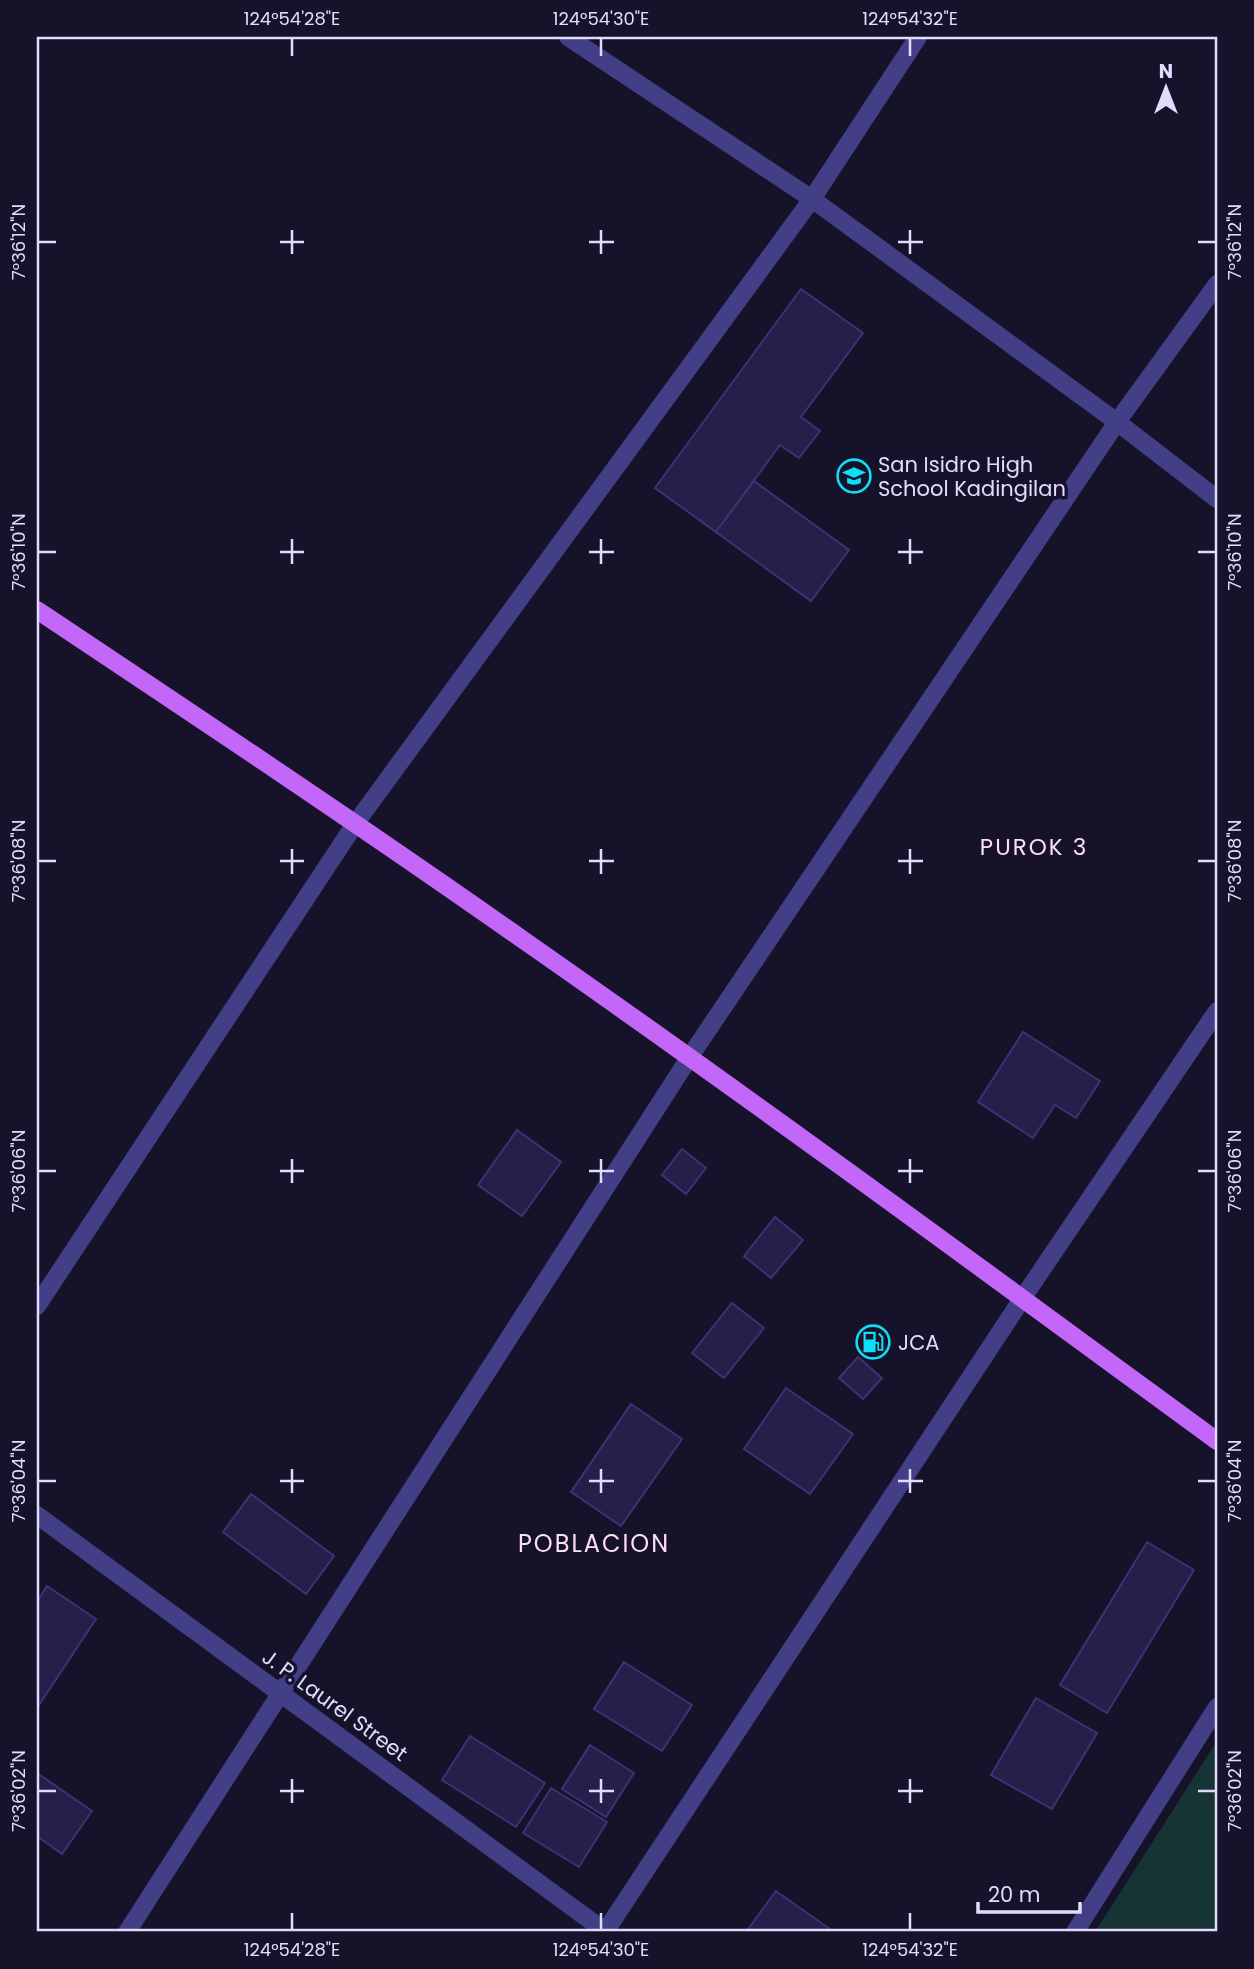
<svg xmlns="http://www.w3.org/2000/svg" width="1254" height="1969" viewBox="0 0 1254 1969" font-family="Poppins,sans-serif">
  <style>
    .green { fill: #153433 }
    .building { fill: #271e4a; stroke: #3f3175; stroke-width: 2 }
    .lines { fill: none; stroke-linecap: round; stroke-linejoin: round }
    .minor { stroke: #423f87; stroke-width: 18 }
    .major { stroke: #c367f9; stroke-width: 18 }
    .ticks { fill: none; stroke: #e0dcfe; stroke-width: 2.5 }
    .labels { text-anchor: middle; dominant-baseline: central; stroke-width: 7; stroke-linejoin: round; paint-order: stroke }
    .poi-label { font-size: 21px; fill: #e0dcfe; stroke: #16122a; text-anchor: start }
    .street-label { font-size: 21px; fill: #e0dcfe; stroke: #16122a }
    .neighbourhood-label { font-size: 23px; letter-spacing: 2px; fill: #fedef2; stroke: #16122a }
    .quarter-label { font-size: 24px; letter-spacing: 2px; fill: #fedef2; stroke: #16122a }
    .neatline { fill: none; stroke: #e0dcfe; stroke-width: 2.5 }
    .ticks-label { font-size: 18px; text-anchor: middle; fill: #e0dcfe }
  </style>
  <rect width="100%" height="100%" fill="#16122a"/>
  <polygon class="green" points="1217,1741 1217,1932 1095,1932"/>
  <g class="building">
    <polygon points="801,289 863,333 801,417 820,431 799,458 780,445 716,532 655,488"/>
    <polygon points="754,481 849,550 811,601 716,532"/>
    <polygon points="1023,1032 1100,1081 1076,1118 1055,1105 1033,1138 978,1102"/>
    <polygon points="517,1130 561,1162 522,1216 478,1185"/>
    <polygon points="682,1149 706,1168 686,1194 662,1175"/>
    <polygon points="775,1217 803,1240 771,1278 744,1256"/>
    <polygon points="732,1303 764,1328 724,1378 692,1353"/>
    <polygon points="858,1357 882,1378 863,1399 839,1378"/>
    <polygon points="786,1388 853,1434 810,1494 744,1449"/>
    <polygon points="631,1404 682,1439 621,1526 571,1492"/>
    <polygon points="251,1494 334,1556 306,1594 223,1532"/>
    <polygon points="1147,1542 1194,1570 1107,1713 1060,1685"/>
    <polygon points="47,1586 96,1619 37,1708 37,1602"/>
    <polygon points="624,1662 692,1705 662,1751 594,1709"/>
    <polygon points="1036,1698 1097,1733 1052,1809 991,1775"/>
    <polygon points="470,1736 545,1783 516,1827 442,1780"/>
    <polygon points="590,1745 634,1773 606,1817 562,1789"/>
    <polygon points="37,1773 92,1811 62,1854 37,1836"/>
    <polygon points="551,1788 607,1822 579,1867 523,1833"/>
    <polygon points="776,1891 834,1932 746,1932"/>
  </g>
  <g class="lines">
    <g class="minor">
      <polyline points="568,37 812,199 1117,422 1217,499"/>
      <polyline points="37,1306 355,824 812,199 918,37"/>
      <polyline points="37,1515 606,1932"/>
      <polyline points="127,1932 689,1058 1117,422 1217,284"/>
      <polyline points="605,1932 1022,1299 1217,1011"/>
      <polyline points="1075,1932 1217,1707"/>
    </g>
    <path class="major" d="M37 610C202 720 367 830 529 944 761 1106 989 1274 1217 1441"/>
  </g>
  <path class="ticks" d="M292 38V56M601 38V56M910 38V56M292 230V254M601 230V254M910 230V254M38 242H56M280 242H304M589 242H614M898 242H923M1198 242H1216M292 539V564M601 539V564M910 539V564M38 552H56M280 552H304M589 552H614M898 552H923M1198 552H1216M292 849V874M601 849V874M910 849V874M38 861H56M280 861H304M589 861H614M898 861H923M1198 861H1216M292 1159V1183M601 1159V1183M910 1159V1183M38 1171H56M280 1171H304M589 1171H614M898 1171H923M1198 1171H1216M292 1469V1493M601 1469V1493M910 1469V1493M38 1481H56M280 1481H304M589 1481H614M898 1481H923M1198 1481H1216M292 1779V1803M601 1779V1803M910 1779V1803M38 1791H56M280 1791H304M589 1791H614M898 1791H923M1198 1791H1216M292 1913V1930M601 1913V1930M910 1913V1930"/>
  <defs>
    <symbol id="school-ring" viewBox="-11 -11 22 22"><circle r="9.5" fill="#16122a" stroke="#0fdef6" stroke-width="1.5"/><path d="M0-5L7-2L0 1L-7-2ZM-4 1L0 2.5L4 1V4Q0 6-4 4Z" fill="#0fdef6"/></symbol>
    <symbol id="fuel-ring" viewBox="-11 -11 22 22"><circle r="9.5" fill="#16122a" stroke="#0fdef6" stroke-width="1.5"/><path d="M-5.5-6h7V0h2V4h1.3V-2.5L3-4.5l.8-.8L6-3V5H2.5V1h-1V6h-7ZM-4.2-4.7v3.2H.2V-4.7Z" fill="#0fdef6"/></symbol>
  </defs>
  <g fill-rule="evenodd">
    <use href="#school-ring" x="835" y="457" width="38" height="38"/>
    <use href="#fuel-ring" x="854" y="1323" width="38" height="38"/>
  </g>
  <g class="labels">
    <g class="poi-label">
      <text x="878" y="464">San Isidro High<tspan x="878" dy="24">School Kadingilan</tspan></text>
      <text x="898" y="1342">JCA</text>
    </g>
    <g class="street-label">
      <text transform="translate(335 1705) rotate(36)">J. P. Laurel Street</text>
    </g>
    <g class="neighbourhood-label">
      <text x="1034" y="847">PUROK 3</text>
    </g>
    <g class="quarter-label">
      <text x="594" y="1543">POBLACION</text>
    </g>
  </g>
  <rect width="1254" height="1969" fill="none" stroke="#16122a" stroke-width="77"/>
  <g transform="translate(1166 88)" stroke="#16122a" stroke-width="5" paint-order="stroke">
  <path d="M0-5L12 26L0 18L-12 26Z" fill="#e0dcfe"/>
  <text y="-10" font-size="19" font-weight="bold" text-anchor="middle" fill="#e0dcfe">N</text>
  </g>
  <path d="M978 1902v10h102v-10" fill="none" stroke="#e0dcfe" stroke-width="3.5"/>
  <text x="988" y="1902" font-size="21" fill="#e0dcfe" stroke="#16122a" stroke-width="5" paint-order="stroke">20 m</text>
  <rect x="38" y="38" width="1178" height="1892" class="neatline"/>
  <g class="ticks-label">
    <text x="292" y="25">124°54'28"E</text>
    <text x="601" y="25">124°54'30"E</text>
    <text x="910" y="25">124°54'32"E</text>
    <text transform="translate(19 242) rotate(-90)" y="6">7°36'12"N</text>
    <text transform="translate(1235 242) rotate(-90)" y="6">7°36'12"N</text>
    <text transform="translate(19 552) rotate(-90)" y="6">7°36'10"N</text>
    <text transform="translate(1235 552) rotate(-90)" y="6">7°36'10"N</text>
    <text transform="translate(19 861) rotate(-90)" y="6">7°36'08"N</text>
    <text transform="translate(1235 861) rotate(-90)" y="6">7°36'08"N</text>
    <text transform="translate(19 1171) rotate(-90)" y="6">7°36'06"N</text>
    <text transform="translate(1235 1171) rotate(-90)" y="6">7°36'06"N</text>
    <text transform="translate(19 1481) rotate(-90)" y="6">7°36'04"N</text>
    <text transform="translate(1235 1481) rotate(-90)" y="6">7°36'04"N</text>
    <text transform="translate(19 1791) rotate(-90)" y="6">7°36'02"N</text>
    <text transform="translate(1235 1791) rotate(-90)" y="6">7°36'02"N</text>
    <text x="292" y="1956">124°54'28"E</text>
    <text x="601" y="1956">124°54'30"E</text>
    <text x="910" y="1956">124°54'32"E</text>
  </g>
</svg>
